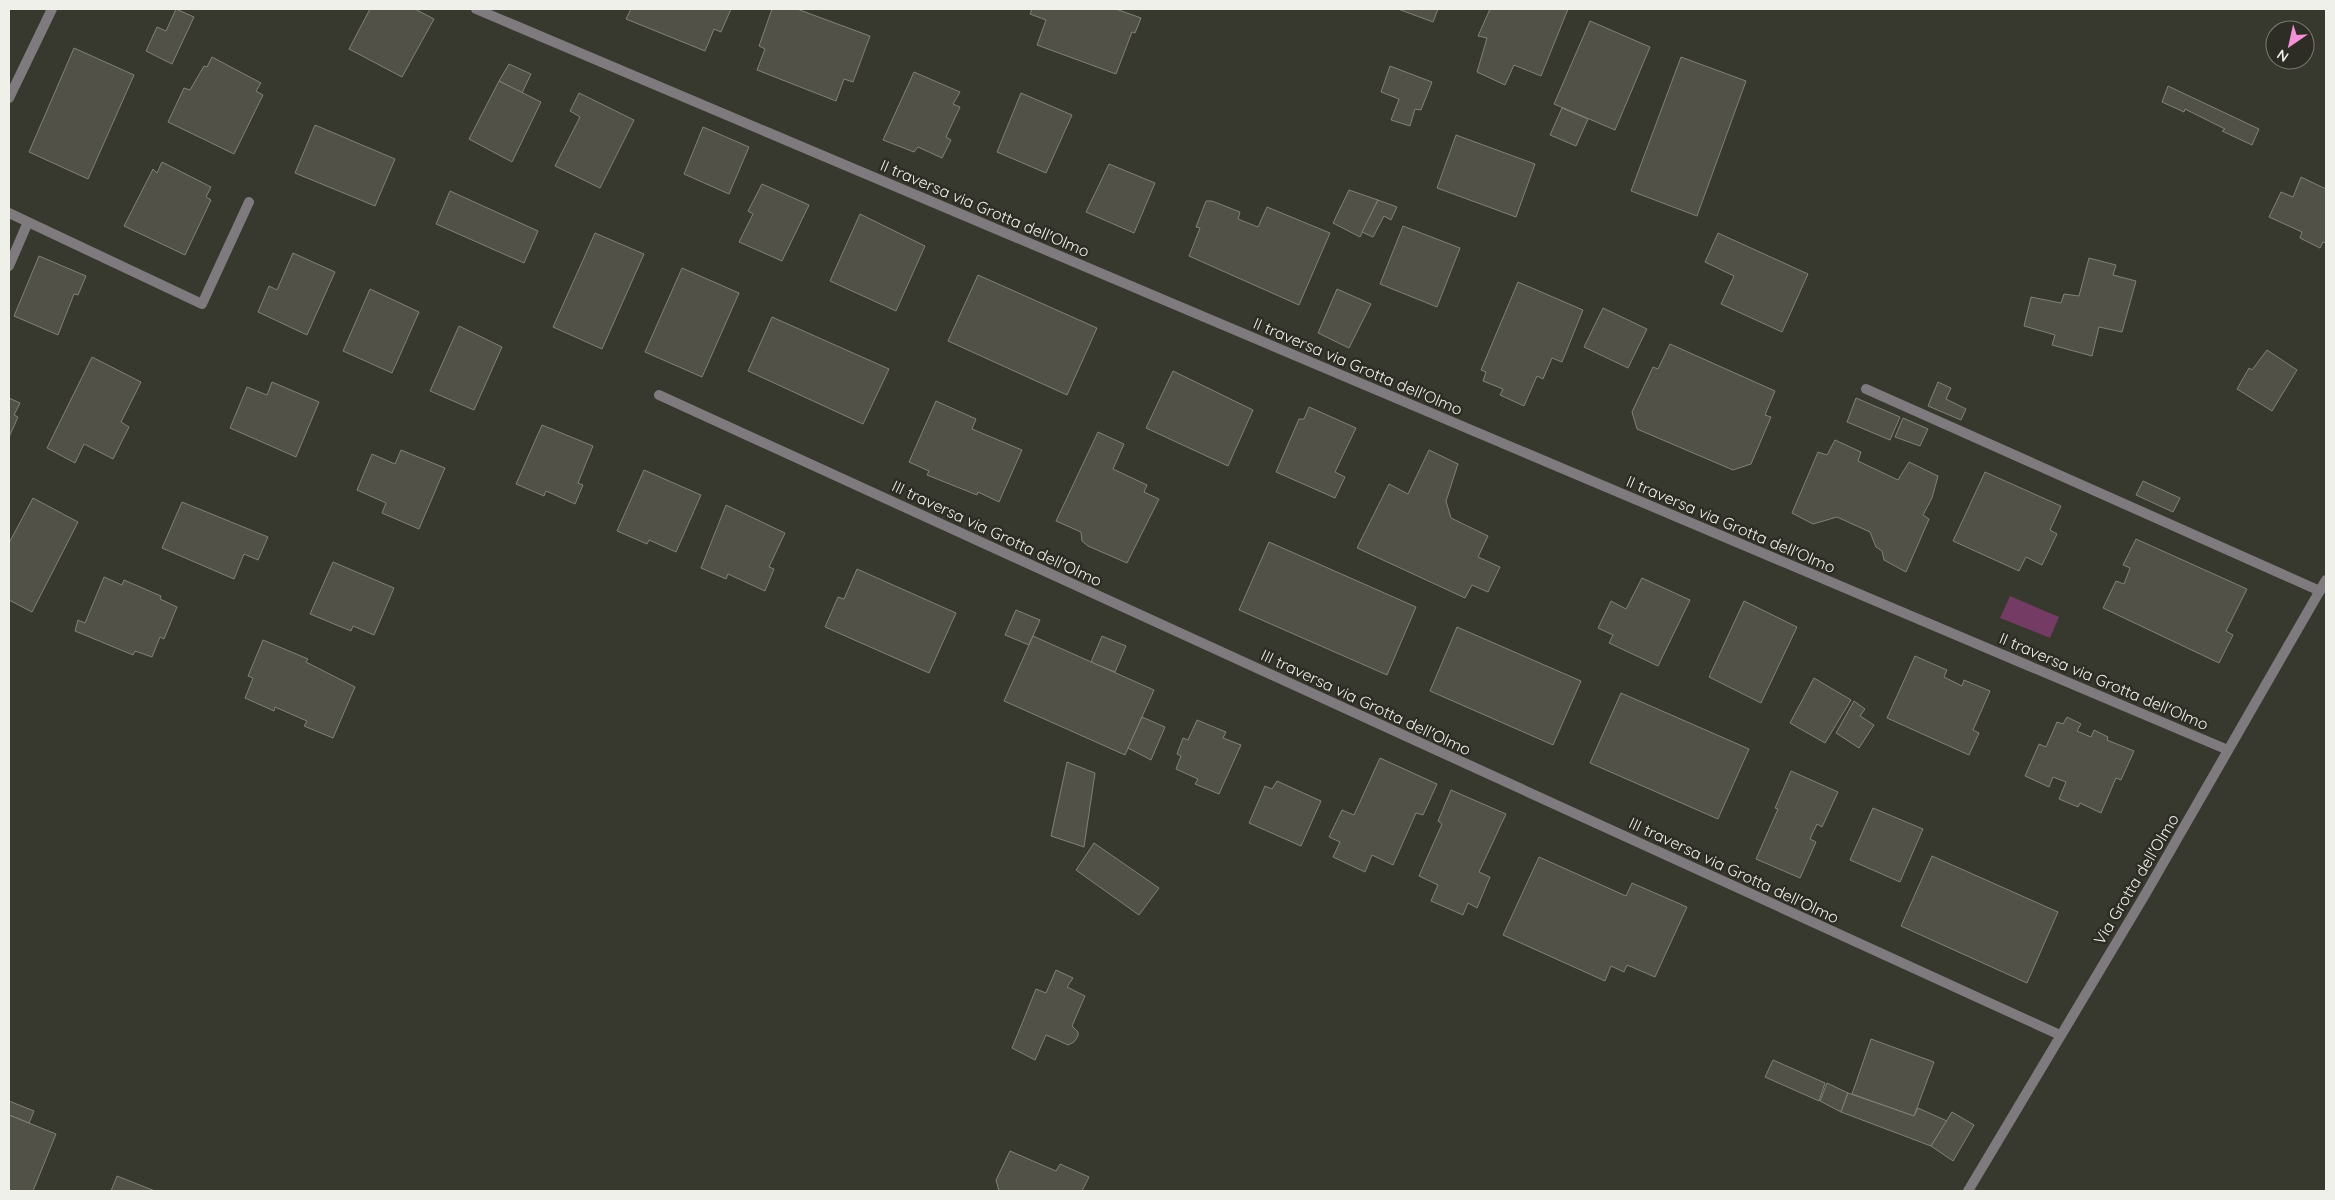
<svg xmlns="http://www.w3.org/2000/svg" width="2335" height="1200" viewBox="0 0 2335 1200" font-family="Quicksand,sans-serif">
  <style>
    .water { fill: #743b64 }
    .building { fill: #515148; stroke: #818177 }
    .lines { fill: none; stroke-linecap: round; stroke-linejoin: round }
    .minor { stroke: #7f7a7d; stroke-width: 10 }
    .tertiary { stroke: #7f7a7d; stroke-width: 10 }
    .labels { text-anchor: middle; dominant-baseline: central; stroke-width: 5; stroke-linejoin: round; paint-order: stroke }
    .street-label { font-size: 16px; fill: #f0f0ea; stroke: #2d2d25 }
  </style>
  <rect width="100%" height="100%" fill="#37382e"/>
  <polygon class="water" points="2010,596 2059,617 2050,638 2000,618"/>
  <g class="building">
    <polygon points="176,9 194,17 172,64 146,51 157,27 166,31"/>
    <polygon points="370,9 415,9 434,19 402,77 349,49"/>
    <polygon points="631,9 731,9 721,32 714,29 705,51 626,19"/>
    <polygon points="772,9 797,9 870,36 853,82 844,79 836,101 757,70 765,49 759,46"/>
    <polygon points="1032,9 1116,9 1141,18 1135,33 1132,32 1116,74 1037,45 1046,20 1030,14"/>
    <polygon points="1398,9 1438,9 1433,22"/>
    <polygon points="1490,9 1568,9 1541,76 1514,65 1505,85 1477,72 1487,38 1478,36"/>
    <polygon points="1590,21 1650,47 1615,130 1554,104"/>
    <polygon points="74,48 134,75 88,179 29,152"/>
    <polygon points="212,57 261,83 256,91 263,95 234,154 168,122 184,88 190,90 204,66 207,67"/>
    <polygon points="1681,57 1746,81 1697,216 1631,191"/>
    <polygon points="509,64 531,74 522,93 499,81"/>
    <polygon points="1390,66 1432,82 1421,110 1415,109 1410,126 1391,120 1399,99 1381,92"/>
    <polygon points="914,72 960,92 953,104 960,107 946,137 951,140 942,158 918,147 914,152 883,140"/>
    <polygon points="499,81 541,102 512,162 469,139"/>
    <polygon points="2168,86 2259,129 2252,145 2222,131 2225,129 2185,109 2184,112 2162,102"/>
    <polygon points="579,93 634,120 600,188 555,166 580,117 570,111"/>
    <polygon points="1021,93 1072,115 1046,173 997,152"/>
    <polygon points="1562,108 1588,119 1576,146 1550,135"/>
    <polygon points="315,125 395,159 375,206 295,173"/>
    <polygon points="703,127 749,147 729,194 684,174"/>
    <polygon points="1456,135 1535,164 1516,217 1437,188"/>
    <polygon points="162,162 211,187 206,197 211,200 185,255 124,226 153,169 157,173"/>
    <polygon points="1109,164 1155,183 1134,233 1086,212"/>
    <polygon points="2301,177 2326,189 2326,243 2323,242 2320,248 2300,238 2302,232 2269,217 2281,192 2293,197"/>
    <polygon points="762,184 809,205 782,261 739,242 753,214 748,211"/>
    <polygon points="1349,190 1378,200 1360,237 1333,223"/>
    <polygon points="450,191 538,231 524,263 436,224"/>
    <polygon points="1378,200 1397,207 1391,220 1384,216 1373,237 1362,232"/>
    <polygon points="1206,201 1212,201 1240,212 1238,219 1258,227 1267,207 1330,233 1299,305 1189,256 1200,228 1196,227"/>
    <polygon points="860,214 925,246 896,311 830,281"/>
    <polygon points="1403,226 1460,248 1437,307 1380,284"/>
    <polygon points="595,233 644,254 602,349 553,327"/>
    <polygon points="1718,233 1808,274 1782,332 1721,304 1734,276 1705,262"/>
    <polygon points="293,253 335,272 307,335 258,312 269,286 277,290"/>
    <polygon points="39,256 86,276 78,295 74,294 58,335 14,316"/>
    <polygon points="2089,258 2116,265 2113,275 2136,281 2122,332 2099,327 2092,356 2052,345 2055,335 2024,326 2031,297 2061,303 2064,294 2079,296"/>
    <polygon points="682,268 739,293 702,377 645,352"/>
    <polygon points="978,275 1097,328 1067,395 948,341"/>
    <polygon points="1518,282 1583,310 1562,362 1552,358 1543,379 1537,376 1524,406 1500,395 1503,389 1483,381 1486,372 1481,370"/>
    <polygon points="370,289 419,312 392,373 343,351"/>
    <polygon points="1337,289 1371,304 1349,348 1318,333"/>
    <polygon points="1603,308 1647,329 1628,368 1584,347"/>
    <polygon points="772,317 889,369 863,424 748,371"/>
    <polygon points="459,326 502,347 474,410 430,391"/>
    <polygon points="1670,344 1775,391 1765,415 1771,417 1751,464 1733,470 1637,429 1632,412 1653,367 1658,369"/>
    <polygon points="2267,350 2297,370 2272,411 2237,389 2249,368 2252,370"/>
    <polygon points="92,357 141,382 121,422 129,427 113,459 84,444 75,463 47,448"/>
    <polygon points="1173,371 1253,410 1228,466 1146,428"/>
    <polygon points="272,382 319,402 296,457 230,428 247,387 267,395"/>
    <polygon points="1938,382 1951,388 1946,399 1966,409 1961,420 1928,406"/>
    <polygon points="9,398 20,403 14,415 18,417 9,437"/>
    <polygon points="1856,398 1900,417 1890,440 1847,422"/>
    <polygon points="936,401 976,419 972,429 1022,450 999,502 978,492 977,495 927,475 929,471 909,462"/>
    <polygon points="1309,407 1356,428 1335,472 1345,477 1335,498 1276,472 1299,419 1304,419"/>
    <polygon points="1903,418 1928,429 1920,446 1895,437"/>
    <polygon points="542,425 593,446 578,483 583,485 575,504 546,491 544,496 516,484"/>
    <polygon points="1098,432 1124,444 1113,469 1147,485 1144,492 1159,499 1127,563 1088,546 1082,541 1081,532 1056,521"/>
    <polygon points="1835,440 1861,452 1858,461 1898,480 1909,462 1938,476 1932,498 1923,515 1929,519 1906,572 1884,560 1882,551 1876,547 1870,532 1837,517 1813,524 1792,513 1818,452 1827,455"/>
    <polygon points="401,450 445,468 419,529 382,513 386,503 357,490 372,454 395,464"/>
    <polygon points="1429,450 1458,464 1446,501 1451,518 1488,536 1478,557 1500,567 1488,592 1472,585 1465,598 1357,548 1389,484 1408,494"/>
    <polygon points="644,470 701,495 676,552 649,540 647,544 617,531"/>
    <polygon points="1985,472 2061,506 2050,530 2057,534 2042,565 2026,557 2019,571 1953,541"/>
    <polygon points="2143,481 2180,498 2173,512 2136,495"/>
    <polygon points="33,498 78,522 32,612 9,600 9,543"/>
    <polygon points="182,502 268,537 258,560 244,554 234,579 162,548"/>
    <polygon points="726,505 785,533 769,567 774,569 765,591 728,574 726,579 701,568"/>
    <polygon points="2136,539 2247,589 2226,631 2233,635 2219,663 2103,608 2116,581 2124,584 2130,568 2123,565"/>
    <polygon points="1269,542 1416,607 1387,675 1239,610"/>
    <polygon points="333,562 394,588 374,635 353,626 351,631 310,614"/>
    <polygon points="857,569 956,613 929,673 825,627 838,597 844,599"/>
    <polygon points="104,577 122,585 124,580 161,596 160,599 177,607 164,639 160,637 152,657 135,651 133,655 75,631 78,620 85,623"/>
    <polygon points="1642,578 1690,600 1658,666 1609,643 1613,635 1598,628 1611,601 1626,609"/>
    <polygon points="1744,601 1797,627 1761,703 1709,677"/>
    <polygon points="1016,610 1040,620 1029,645 1005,635"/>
    <polygon points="1457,627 1581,681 1553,745 1430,691"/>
    <polygon points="1033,636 1154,690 1125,755 1004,701"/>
    <polygon points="1102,636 1126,646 1115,672 1091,662"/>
    <polygon points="263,640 308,659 306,662 355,687 333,738 304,726 307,721 275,707 274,711 245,698 253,678 248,676"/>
    <polygon points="1915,656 1947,670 1944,677 1962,686 1964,680 1990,691 1973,730 1979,733 1969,755 1887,718"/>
    <polygon points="1814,678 1851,700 1825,743 1790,723"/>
    <polygon points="1621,693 1749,749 1718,819 1590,763"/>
    <polygon points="1854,701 1865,709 1860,716 1874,725 1859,748 1836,733"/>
    <polygon points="1142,717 1165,727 1151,760 1128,748"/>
    <polygon points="2067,717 2081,724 2077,731 2091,737 2094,730 2108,737 2107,740 2134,751 2121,780 2116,778 2101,813 2080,803 2078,807 2059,799 2066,782 2053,777 2049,787 2025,776 2039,744 2046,747 2057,722 2063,724"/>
    <polygon points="1197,720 1226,732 1223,738 1241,745 1219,794 1195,784 1198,779 1176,769 1181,756 1177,754 1183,738 1188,740"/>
    <polygon points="1380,758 1437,784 1423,815 1416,813 1393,865 1372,855 1365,872 1333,857 1340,842 1329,837 1342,810 1354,815"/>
    <polygon points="1067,762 1095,773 1084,847 1051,836"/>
    <polygon points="1791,771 1838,792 1822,827 1817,824 1810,839 1816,842 1800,878 1756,859 1778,809 1775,808"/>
    <polygon points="1277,781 1321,801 1301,846 1249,823 1265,786 1272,789"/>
    <polygon points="1451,790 1506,814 1479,872 1490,877 1477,908 1468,903 1463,915 1431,901 1438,885 1419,876 1442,824 1438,821"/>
    <polygon points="1873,808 1923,829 1900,882 1850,860"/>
    <polygon points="1094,843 1159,888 1139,915 1076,870"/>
    <polygon points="1932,856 2058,912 2027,983 1901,926"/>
    <polygon points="1539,857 1626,896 1632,883 1687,907 1655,977 1627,965 1624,972 1611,966 1605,981 1503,935"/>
    <polygon points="1056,970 1073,978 1067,987 1085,996 1072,1026 1078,1032 1078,1036 1074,1042 1068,1045 1046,1035 1035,1060 1012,1048 1036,989 1046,993"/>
    <polygon points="1871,1039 1934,1062 1914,1116 1852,1094"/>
    <polygon points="1773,1060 1825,1083 1819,1101 1765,1077"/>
    <polygon points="1827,1083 1848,1093 1841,1112 1820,1101"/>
    <polygon points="1848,1093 1914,1116 1918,1108 1947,1121 1931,1146 1841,1112"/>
    <polygon points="9,1101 34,1111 29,1123 9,1115"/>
    <polygon points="1952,1112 1974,1125 1953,1161 1931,1146"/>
    <polygon points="9,1115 56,1134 33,1191 9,1191"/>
    <polygon points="1010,1151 1056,1171 1060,1164 1089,1177 1082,1191 999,1191 996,1180"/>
    <polygon points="117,1176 155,1191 111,1191"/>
  </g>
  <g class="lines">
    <g class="minor">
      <polyline points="476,9 2228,750"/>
      <polyline points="9,98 52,9"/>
      <polyline points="9,213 202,304 249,202"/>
      <polyline points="9,266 28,222"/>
      <polyline points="1866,389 2320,591"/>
      <polyline points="659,395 2060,1035"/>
    </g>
    <polyline class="tertiary" points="1968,1191 2146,893 2326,580"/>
  </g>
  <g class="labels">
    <g class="street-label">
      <text transform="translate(985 208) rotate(23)">II traversa via Grotta dell'Olmo</text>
      <text transform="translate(1358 366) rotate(23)">II traversa via Grotta dell'Olmo</text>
      <text transform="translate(1731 524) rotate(23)">II traversa via Grotta dell'Olmo</text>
      <text transform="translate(997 533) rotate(25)">III traversa via Grotta dell'Olmo</text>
      <text transform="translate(2104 681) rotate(23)">II traversa via Grotta dell'Olmo</text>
      <text transform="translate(1366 702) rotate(25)">III traversa via Grotta dell'Olmo</text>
      <text transform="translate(1734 870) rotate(25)">III traversa via Grotta dell'Olmo</text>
      <text transform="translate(2136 879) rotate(-59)">Via Grotta dell'Olmo</text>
    </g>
  </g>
  <rect width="2335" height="1200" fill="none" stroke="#f0f0ea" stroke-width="20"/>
  <g transform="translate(2290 45) rotate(214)"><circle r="24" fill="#2d2d25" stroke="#7b7b74"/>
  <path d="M0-4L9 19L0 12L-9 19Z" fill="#f391d6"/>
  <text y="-8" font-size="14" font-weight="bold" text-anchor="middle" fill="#f0f0ea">N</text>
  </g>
</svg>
